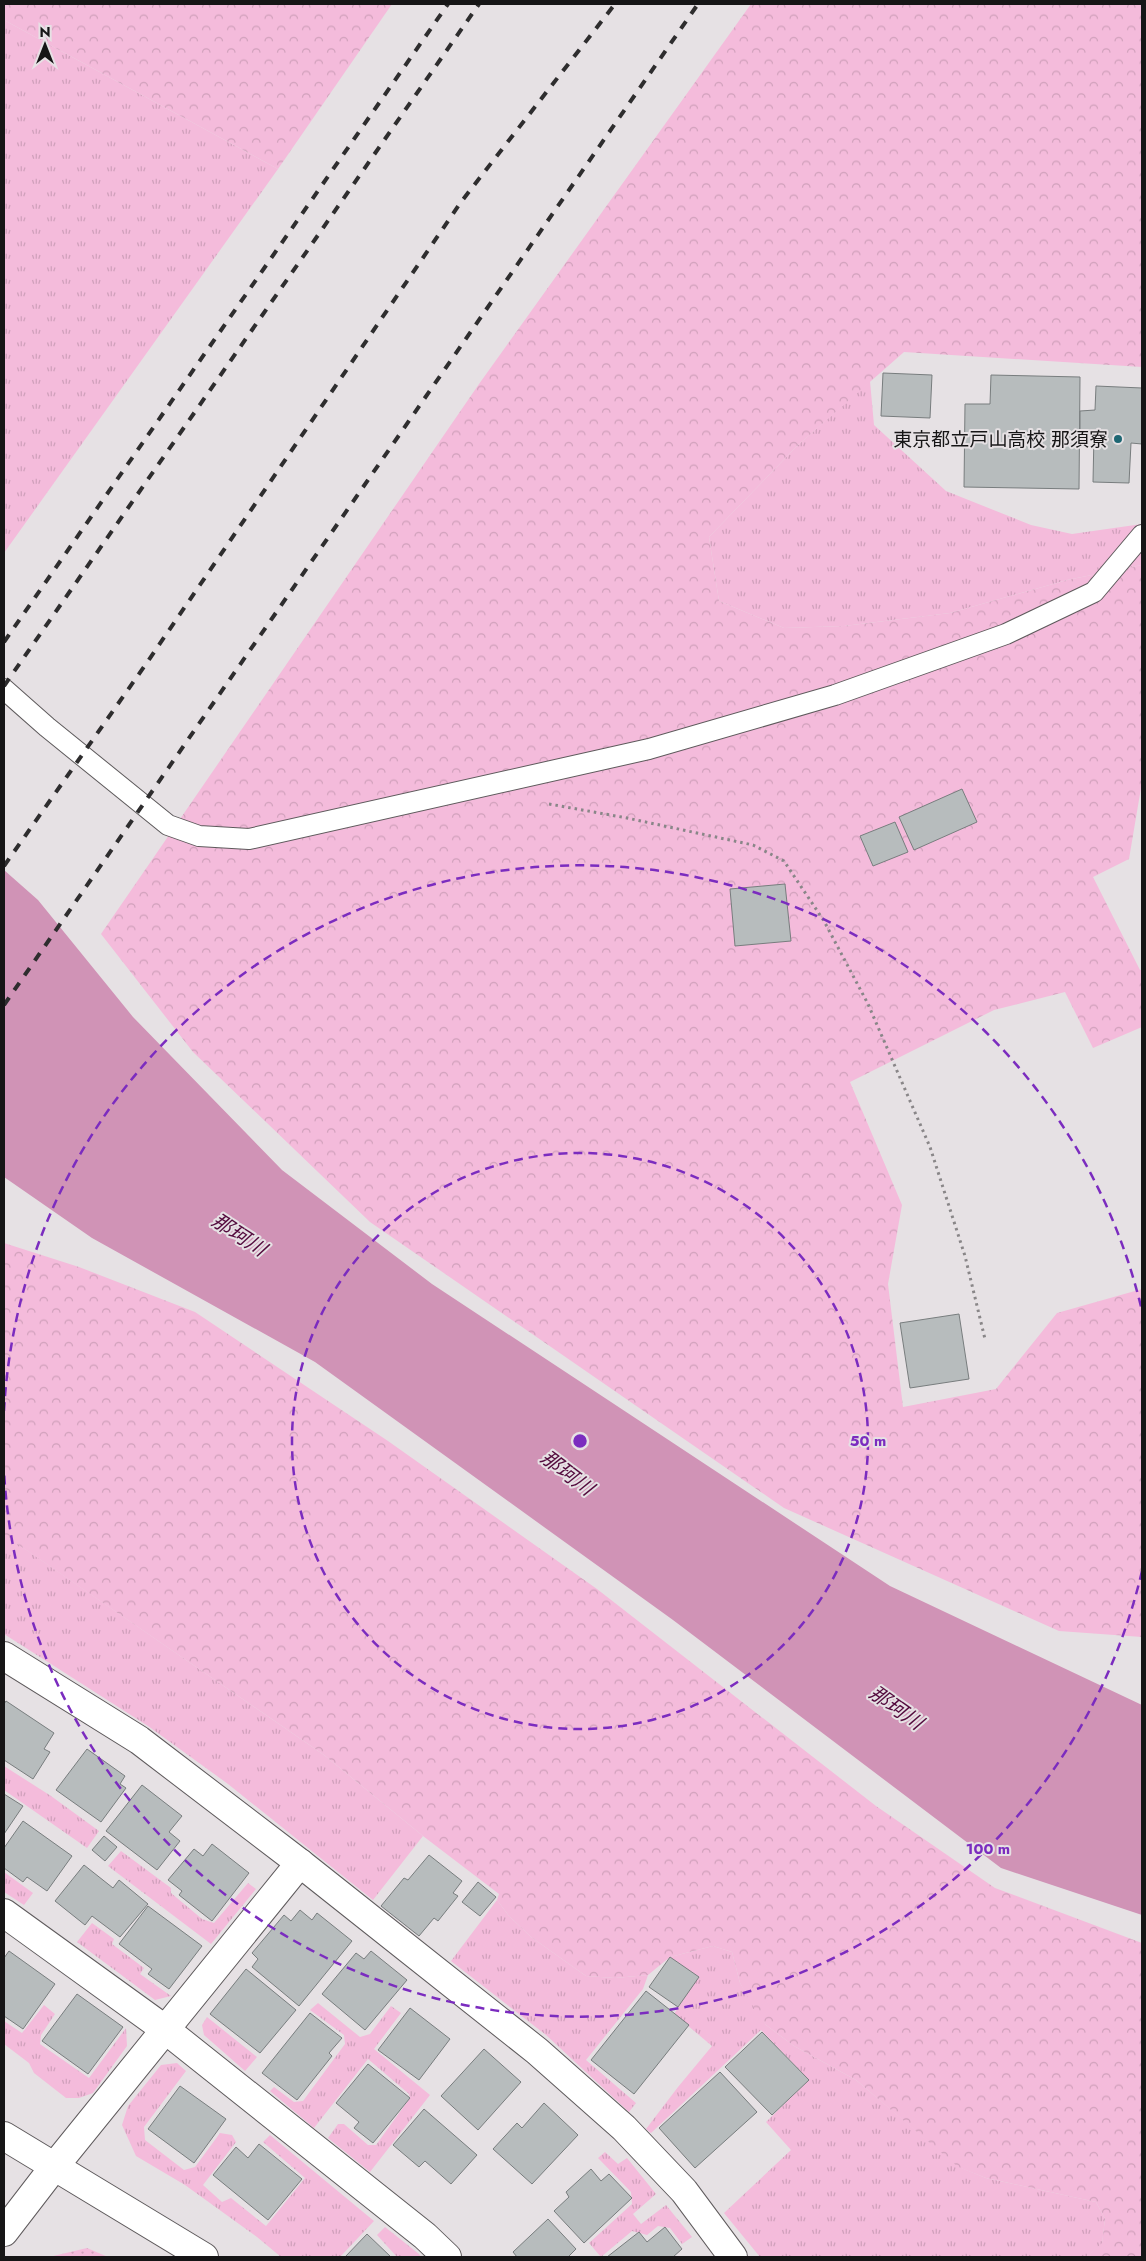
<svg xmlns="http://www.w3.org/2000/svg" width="1146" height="2261" viewBox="0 0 1146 2261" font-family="Jost,'Noto Sans JP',sans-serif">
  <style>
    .grass { fill: url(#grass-tufts) }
    .forest { fill: url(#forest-crowns) }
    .park { fill: url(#park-dots) }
    .water { fill: #d093b6 }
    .building { fill: #b7bcbd; stroke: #787d7e }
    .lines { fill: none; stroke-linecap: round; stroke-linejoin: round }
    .lane-casing { stroke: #5e5a5c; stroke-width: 22 }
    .street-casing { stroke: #5e5a5c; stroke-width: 30 }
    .secondary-casing { stroke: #5e5a5c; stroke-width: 30 }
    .path { stroke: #898688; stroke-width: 3; stroke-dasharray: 2.5 4; stroke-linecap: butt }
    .lane { stroke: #fff; stroke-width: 20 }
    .street { stroke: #fff; stroke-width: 28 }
    .secondary { stroke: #fff; stroke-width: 28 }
    .rail { stroke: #2e2d2e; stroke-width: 4; stroke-dasharray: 9 9; stroke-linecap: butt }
    .ring { fill: none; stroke: #7b2cbf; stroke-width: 2.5; stroke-dasharray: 9 6 }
    .poi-dot { fill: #1e6773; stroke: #e6e1e4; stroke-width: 2 }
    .labels { text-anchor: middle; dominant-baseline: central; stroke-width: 4; stroke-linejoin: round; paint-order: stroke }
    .poi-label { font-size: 19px; fill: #161516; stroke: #e6e1e4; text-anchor: end }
    .water-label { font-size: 20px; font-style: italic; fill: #540b3e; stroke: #e6e1e4 }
    .centre { fill: #7b2cbf; stroke: #e6e1e4; stroke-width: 2.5 }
    .ring-label { font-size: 15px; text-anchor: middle; font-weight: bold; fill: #7b2cbf; stroke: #e6e1e4; stroke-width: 4; stroke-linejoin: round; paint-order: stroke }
  </style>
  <defs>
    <pattern id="grass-tufts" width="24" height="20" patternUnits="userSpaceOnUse" patternTransform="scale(1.25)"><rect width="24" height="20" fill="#f4bbdb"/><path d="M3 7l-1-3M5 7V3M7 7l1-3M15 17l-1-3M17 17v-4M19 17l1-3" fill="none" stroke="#d0a0bb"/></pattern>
    <pattern id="forest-crowns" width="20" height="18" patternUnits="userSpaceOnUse" patternTransform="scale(1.25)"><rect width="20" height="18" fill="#f4bbdb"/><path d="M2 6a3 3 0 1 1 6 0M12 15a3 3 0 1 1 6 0" fill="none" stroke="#d0a0bb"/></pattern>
    <pattern id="park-dots" width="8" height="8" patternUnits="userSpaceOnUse" patternTransform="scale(1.25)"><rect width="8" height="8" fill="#f4bbdb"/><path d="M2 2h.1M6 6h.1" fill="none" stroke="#d0a0bb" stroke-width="1.8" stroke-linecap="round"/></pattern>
  </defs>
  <rect width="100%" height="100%" fill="#e6e1e4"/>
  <g class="grass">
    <polygon points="4,20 278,169 4,553"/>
    <polygon points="870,381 874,425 946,491 1031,525 1072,534 1142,524 1142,565 1067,580 950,613 844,626 784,628 719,601 709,537 797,446"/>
    <polygon points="15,1542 324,1755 423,1836 373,1900 228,1784 148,1726 4,1634 4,1551"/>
    <polygon points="4,1766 51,1796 99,1831 87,1848 4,1790"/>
    <polygon points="121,1851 171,1888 171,1893 202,1919 214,1923 248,1883 256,1889 211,1944 108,1866"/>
    <polygon points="4,1872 33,1893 24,1905 4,1892"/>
    <polygon points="497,1900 509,1916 531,1937 586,1976 615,1978 648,1975 643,1989 586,2060 636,2103 629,2112 546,2035 451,1961"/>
    <polygon points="92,1923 114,1939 112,1944 144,1968 140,1974 171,1996 155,2000 77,1942"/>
    <polygon points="713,1946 732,1952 740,1983 766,2025 794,2046 856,2080 959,2167 986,2178 1096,2202 1105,2219 1102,2244 1086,2257 760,2257 724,2213 791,2150 766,2122 809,2080 761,2030 651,2133 646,2129 678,2087 712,2046 674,2014 698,1977 670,1957"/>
    <polygon points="318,2003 360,2037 370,2034 391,2006 401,2013 374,2049 430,2095 370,2172 328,2138 338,2124 344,2124 368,2145 376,2145 410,2098 409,2094 368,2059 314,2128 270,2091 274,2087 294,2102 303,2101 345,2044 344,2035 310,2010"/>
    <polygon points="44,2005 55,2014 41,2035 40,2044 89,2078 126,2028 127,2046 93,2093 79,2098 66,2098 34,2073 29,2063 4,2044 4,2021 22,2033"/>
    <polygon points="207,2017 257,2057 245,2071 204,2035 202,2025"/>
    <polygon points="177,2063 186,2071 144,2127 145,2140 184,2170 195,2167 220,2133 232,2135 236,2142 203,2185 222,2202 231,2198 266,2226 305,2178 263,2142 270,2135 374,2221 340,2257 281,2257 257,2237 185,2185 136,2156 122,2125 128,2106 161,2065"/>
    <polygon points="605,2152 618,2164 627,2158 656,2194 633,2214 641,2224 666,2205 692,2237 682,2244 670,2228 658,2226 647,2235 632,2231 601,2257 589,2243 632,2204 631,2192 598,2158"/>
    <polygon points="385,2227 419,2254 421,2257 397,2257 377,2235"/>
  </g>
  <g class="forest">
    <polygon points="4,4 392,4 278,169 4,20"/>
    <polygon points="751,4 1142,4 1142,367 904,352 797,446 709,537 719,601 784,628 844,626 950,613 1067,580 1142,565 1142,782 1129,859 1093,877 1140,970 1142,970 1142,1027 1093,1048 1065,992 994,1010 850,1082 902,1205 888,1284 903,1407 996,1389 1057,1313 1142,1289 1142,1637 1059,1631 784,1508 370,1222 193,1052 101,934 479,384"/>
    <polygon points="4,1243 79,1267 195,1312 388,1441 597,1589 876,1806 995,1888 1142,1943 1142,2257 1086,2257 1102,2243 1105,2219 1096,2202 986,2178 958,2167 856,2080 794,2046 766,2025 755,2010 740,1983 732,1952 713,1946 670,1957 648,1975 615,1978 586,1976 531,1937 509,1916 497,1900 499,1894 423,1836 324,1755 16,1543 4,1551"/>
  </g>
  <polygon class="park" points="87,2248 108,2257 49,2257"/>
  <polygon class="water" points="4,870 38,900 133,1017 282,1170 432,1284 890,1586 1142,1705 1142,1915 1001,1868 673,1620 315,1362 92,1238 4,1177"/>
  <g class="building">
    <polygon points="883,373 932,375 930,418 881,416"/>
    <polygon points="991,375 1080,377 1079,489 964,487 965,404 990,404"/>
    <polygon points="1096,386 1142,388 1142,444 1131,443 1129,483 1093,482 1094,434 1080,434 1080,411 1095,410"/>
    <polygon points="962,789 977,822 914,850 899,817"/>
    <polygon points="895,822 908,852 873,866 860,836"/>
    <polygon points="785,884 791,941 735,946 730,889"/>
    <polygon points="959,1314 969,1379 910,1388 900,1323"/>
    <polygon points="6,1701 54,1733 44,1749 50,1752 33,1779 4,1760 4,1704"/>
    <polygon points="87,1749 125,1776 120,1784 126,1788 101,1822 56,1790"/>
    <polygon points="142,1785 182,1816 169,1832 180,1841 157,1870 106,1831"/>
    <polygon points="4,1794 23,1806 4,1834"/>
    <polygon points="23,1821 72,1856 47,1891 27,1877 23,1882 4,1868 4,1848"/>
    <polygon points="104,1836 117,1847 105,1861 92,1850"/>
    <polygon points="212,1844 249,1873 212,1921 179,1895 182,1891 168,1880 194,1849 203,1856"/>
    <polygon points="429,1855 462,1881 453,1893 458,1896 438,1921 434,1918 419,1936 381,1906 404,1878 408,1880"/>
    <polygon points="84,1865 113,1888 119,1880 148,1904 120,1937 92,1916 85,1925 55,1901"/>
    <polygon points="478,1882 496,1897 480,1916 462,1902"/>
    <polygon points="148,1906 202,1946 169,1989 148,1974 152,1969 119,1944"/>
    <polygon points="300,1910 312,1920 317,1913 352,1941 299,2006 252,1967 258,1959 252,1953 284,1915 291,1921"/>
    <polygon points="9,1951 55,1984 23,2029 4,2016 4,1958"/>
    <polygon points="371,1951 407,1980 365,2030 322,1994 356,1953 364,1959"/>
    <polygon points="670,1957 699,1977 678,2007 649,1987"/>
    <polygon points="246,1969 296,2010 260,2053 210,2014"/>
    <polygon points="646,1991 689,2025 634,2094 591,2060"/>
    <polygon points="77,1994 123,2027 88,2074 42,2041"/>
    <polygon points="410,2008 450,2039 419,2080 378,2050"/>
    <polygon points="310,2013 342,2038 329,2053 332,2056 297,2100 262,2073"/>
    <polygon points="762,2032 809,2080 772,2115 725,2067"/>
    <polygon points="484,2049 521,2082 478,2130 441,2096"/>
    <polygon points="368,2064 410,2098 373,2143 354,2128 359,2122 336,2103"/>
    <polygon points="720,2072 757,2112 695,2168 659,2128"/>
    <polygon points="180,2086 226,2119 194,2163 148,2129"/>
    <polygon points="544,2103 578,2135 532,2184 493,2149 517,2123 522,2128"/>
    <polygon points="424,2109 477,2155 451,2184 425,2161 419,2167 393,2145"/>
    <polygon points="259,2144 302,2179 268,2220 213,2175 236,2147 248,2158"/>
    <polygon points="591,2169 601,2181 609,2174 632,2198 584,2243 554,2211 569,2197 566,2192"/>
    <polygon points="548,2219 576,2249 568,2257 517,2257 513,2252"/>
    <polygon points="665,2227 682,2249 673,2257 607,2257 639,2232 647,2242"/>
    <polygon points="367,2234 391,2257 345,2257"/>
  </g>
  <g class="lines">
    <defs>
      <polyline id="lane" points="4,689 47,727 168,825 199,836 249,839 649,749 835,695 1006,634 1094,592 1142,535"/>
      <g id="street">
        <polyline points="4,1656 139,1740 300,1863 537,2051 624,2128 684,2191 733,2257"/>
        <polyline points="4,1913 166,2030 425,2236 447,2257"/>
        <polyline points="54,2167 300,1863"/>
      </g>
      <g id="secondary">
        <polyline points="4,2136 204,2257"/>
        <polyline points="4,2232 54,2167"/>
      </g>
    </defs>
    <use href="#lane" class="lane-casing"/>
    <use href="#street" class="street-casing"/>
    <use href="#secondary" class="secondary-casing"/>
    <polyline class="path" points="549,804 627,818 753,845 784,861 824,921 868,1004 930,1147 965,1256 985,1339"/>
    <use href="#lane" class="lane"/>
    <use href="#street" class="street"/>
    <use href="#secondary" class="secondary"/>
    <g class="rail">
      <polyline points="4,642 448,4"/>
      <polyline points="4,686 479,4"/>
      <polyline points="4,866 146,664 461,202 615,4"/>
      <polyline points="4,1005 698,4"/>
    </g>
  </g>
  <g class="ring">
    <circle cx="580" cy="1441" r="288"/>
    <path d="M1142 1571A577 577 0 0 1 4 1471M4 1411A577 577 0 0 1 1142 1311"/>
  </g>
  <circle class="poi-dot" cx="1118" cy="439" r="5"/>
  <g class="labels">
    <g class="poi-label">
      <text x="1108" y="439">東京都立戸山高校 那須寮</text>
    </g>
    <g class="water-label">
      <text transform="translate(239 1235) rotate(33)">那珂川</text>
      <text transform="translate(567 1473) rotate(37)">那珂川</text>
      <text transform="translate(896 1708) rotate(35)">那珂川</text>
    </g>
  </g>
  <circle cx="580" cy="1441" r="8" class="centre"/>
  <g class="ring-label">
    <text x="868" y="1446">50 m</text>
    <text x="988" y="1854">100 m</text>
  </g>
  <rect width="1146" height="2261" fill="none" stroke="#161516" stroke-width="10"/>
  <g transform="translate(45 45)" stroke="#e6e1e4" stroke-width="4" paint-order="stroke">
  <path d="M0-4L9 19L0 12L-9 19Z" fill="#161516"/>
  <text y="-8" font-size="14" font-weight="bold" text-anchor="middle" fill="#161516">N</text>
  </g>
</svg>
